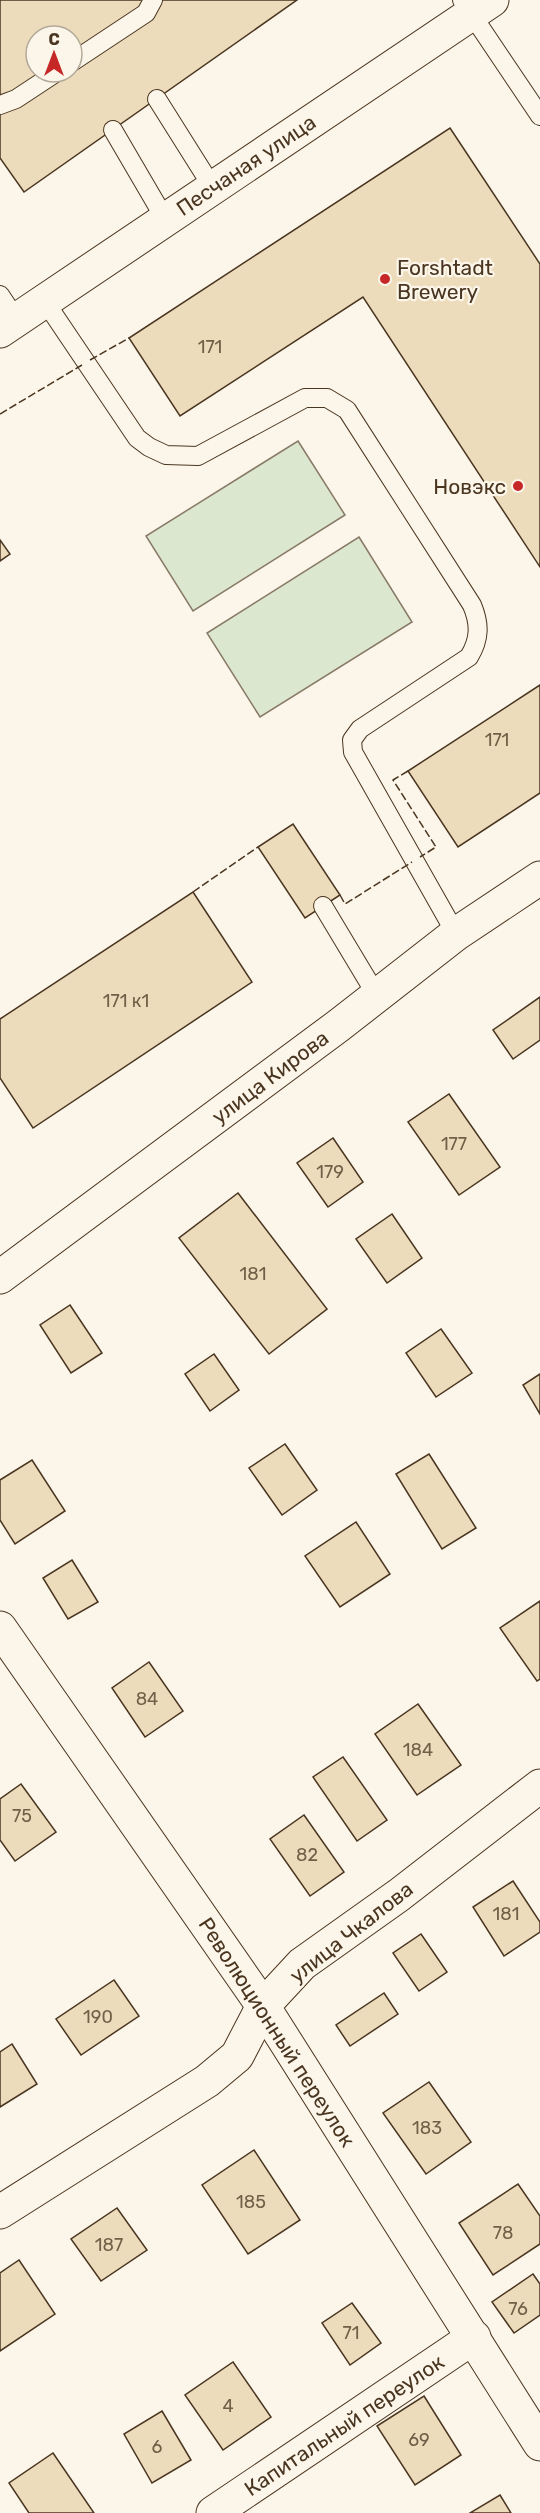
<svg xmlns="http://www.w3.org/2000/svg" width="540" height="2513" viewBox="0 0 540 2513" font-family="Rubik,sans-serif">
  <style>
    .green { fill: #dce7d0; stroke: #887966; stroke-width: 1.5 }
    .building { fill: #ecdcbc; stroke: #4a3520; stroke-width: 1.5; fill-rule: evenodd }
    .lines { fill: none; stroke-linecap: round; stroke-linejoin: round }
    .service-casing { stroke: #4a3520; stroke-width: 20 }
    .minor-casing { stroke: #4a3520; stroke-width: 35 }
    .service { stroke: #fbf6e9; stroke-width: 18 }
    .minor { stroke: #fbf6e9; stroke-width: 33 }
    .fence { stroke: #4a3520; stroke-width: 1.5; stroke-dasharray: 8 3; stroke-linecap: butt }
    .poi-dot { fill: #c62828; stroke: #fbf6e9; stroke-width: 2 }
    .labels { text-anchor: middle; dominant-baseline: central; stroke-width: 4.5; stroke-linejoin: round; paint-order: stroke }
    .number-label { font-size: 18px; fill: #725f47 }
    .street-label { font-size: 21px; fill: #4a3520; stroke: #fbf6e9 }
    .poi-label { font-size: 21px; fill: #4a3520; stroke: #fbf6e9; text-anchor: start }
  </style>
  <rect width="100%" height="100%" fill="#fbf6e9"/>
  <g class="green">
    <polygon points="298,441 345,515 193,611 146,536"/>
    <polygon points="359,537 412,622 260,717 207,633"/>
  </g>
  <g class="building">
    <path d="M0 0H297L24 192 0 158ZM36 36H72V72H36Z"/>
    <polygon points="450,128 540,264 540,567 363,297 180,416 129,338"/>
    <polygon points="0,540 10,554 0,561"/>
    <polygon points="540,685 540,793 458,847 408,771"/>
    <polygon points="293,824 340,895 305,918 258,847"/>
    <polygon points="193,892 252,982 33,1128 0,1078 0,1019"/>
    <polygon points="540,997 540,1040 513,1059 493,1030"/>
    <polygon points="449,1094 500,1167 459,1195 408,1122"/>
    <polygon points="333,1138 363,1182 328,1207 297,1163"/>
    <polygon points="238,1193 327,1309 269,1354 179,1238"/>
    <polygon points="392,1214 422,1258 387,1283 356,1239"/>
    <polygon points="70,1305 102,1353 71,1373 40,1325"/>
    <polygon points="441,1329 472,1373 436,1397 406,1353"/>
    <polygon points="214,1354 239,1390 210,1411 185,1374"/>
    <polygon points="540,1374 540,1414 523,1385"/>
    <polygon points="285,1444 317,1490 282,1515 249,1468"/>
    <polygon points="429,1454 476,1528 442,1549 396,1474"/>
    <polygon points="32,1460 65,1511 15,1544 0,1520 0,1480"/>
    <polygon points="356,1522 390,1574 340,1607 305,1556"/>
    <polygon points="72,1560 98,1602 68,1619 43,1578"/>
    <polygon points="540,1601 540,1679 537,1681 500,1628"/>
    <polygon points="149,1662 183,1711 145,1737 112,1688"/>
    <polygon points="418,1704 461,1765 417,1795 375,1734"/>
    <polygon points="343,1757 387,1820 357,1841 313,1777"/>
    <polygon points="21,1784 56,1832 15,1861 0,1840 0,1799"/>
    <polygon points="304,1815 344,1872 310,1896 270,1839"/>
    <polygon points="513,1881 540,1922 540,1932 504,1956 473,1907"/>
    <polygon points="421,1934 447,1972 419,1991 393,1953"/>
    <polygon points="114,1980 139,2016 81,2055 56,2019"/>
    <polygon points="384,1993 398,2014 350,2046 336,2025"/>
    <polygon points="12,2044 37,2084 0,2107 0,2052"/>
    <polygon points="429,2082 471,2142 426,2174 383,2113"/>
    <polygon points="254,2150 300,2220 248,2254 202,2185"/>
    <polygon points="518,2184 540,2216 540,2244 493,2275 459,2223"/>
    <polygon points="117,2208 147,2250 101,2281 71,2239"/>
    <polygon points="19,2260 55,2314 0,2351 0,2273"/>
    <polygon points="533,2274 540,2284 540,2315 514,2333 492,2302"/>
    <polygon points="352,2303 381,2343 350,2365 322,2323"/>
    <polygon points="233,2362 271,2417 223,2450 185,2395"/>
    <polygon points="424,2396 461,2455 415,2485 377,2426"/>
    <polygon points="162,2411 191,2460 152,2483 124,2434"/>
    <polygon points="53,2453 94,2513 29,2513 9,2483"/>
    <polygon points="500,2495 511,2513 470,2513"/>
  </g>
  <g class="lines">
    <defs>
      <g id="service">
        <polyline points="462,0 540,116"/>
        <polyline points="72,62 146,13 153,0"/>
        <polyline points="157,99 213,188"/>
        <polyline points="0,105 16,99 57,72"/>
        <polyline points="113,130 165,219"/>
        <polyline points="0,295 16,319"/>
        <path d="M44 300 137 438 149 447 166 455 198 456 305 398H327L347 410 472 605C480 624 480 639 469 657L360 729 352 740 353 752 456 934"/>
        <polyline points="323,906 377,996"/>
      </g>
      <g id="minor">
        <polyline points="0,331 492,0"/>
        <polyline points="0,1277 338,1026 456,934 540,878"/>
        <polyline points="0,1628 263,2006 540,2444"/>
        <polyline points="0,2212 207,2081 237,2056 263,2006 302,1964 399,1895 540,1786"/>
        <polyline points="213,2513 474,2337"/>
      </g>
    </defs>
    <use href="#service" class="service-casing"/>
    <use href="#minor" class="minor-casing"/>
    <use href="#service" class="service"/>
    <use href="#minor" class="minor"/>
    <g class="fence">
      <polyline points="90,360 129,338"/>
      <polyline points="0,414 82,365"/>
      <polyline points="408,771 393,780 436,847 420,857"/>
      <polyline points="193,892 258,847"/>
      <polyline points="340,895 345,904 412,862"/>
    </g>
  </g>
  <g class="poi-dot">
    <circle cx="385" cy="279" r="6"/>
    <circle cx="518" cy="486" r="6"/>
  </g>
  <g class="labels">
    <g class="number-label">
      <text x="210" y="347">171</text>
      <text x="497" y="740">171</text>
      <text x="126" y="1001">171 к1</text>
      <text x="454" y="1144">177</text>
      <text x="330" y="1172">179</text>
      <text x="253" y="1274">181</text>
      <text x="147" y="1699">84</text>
      <text x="418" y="1750">184</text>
      <text x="22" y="1816">75</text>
      <text x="307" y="1855">82</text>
      <text x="506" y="1914">181</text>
      <text x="98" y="2017">190</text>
      <text x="427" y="2128">183</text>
      <text x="251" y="2202">185</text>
      <text x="503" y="2233">78</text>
      <text x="109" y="2245">187</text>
      <text x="518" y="2309">76</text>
      <text x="351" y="2333">71</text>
      <text x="228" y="2406">4</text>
      <text x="419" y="2440">69</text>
      <text x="157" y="2447">6</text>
    </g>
    <g class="street-label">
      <text transform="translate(246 165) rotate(-34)">Песчаная улица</text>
      <text transform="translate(270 1077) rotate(-37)">улица Кирова</text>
      <text transform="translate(351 1932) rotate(-38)">улица Чкалова</text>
      <text transform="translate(277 2032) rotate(57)">Революционный переулок</text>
      <text transform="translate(344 2425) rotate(-34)">Капитальный переулок</text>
    </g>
    <g class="poi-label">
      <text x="397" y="267">Forshtadt<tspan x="397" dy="24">Brewery</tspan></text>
      <text x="506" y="486" text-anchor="end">Новэкс</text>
    </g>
  </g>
  <g transform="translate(54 54)"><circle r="28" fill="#fbf6e9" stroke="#b4a999" stroke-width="1.5"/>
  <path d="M0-4.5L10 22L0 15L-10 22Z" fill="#c62828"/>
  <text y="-9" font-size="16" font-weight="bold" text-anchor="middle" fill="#4a3520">С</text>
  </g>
</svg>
